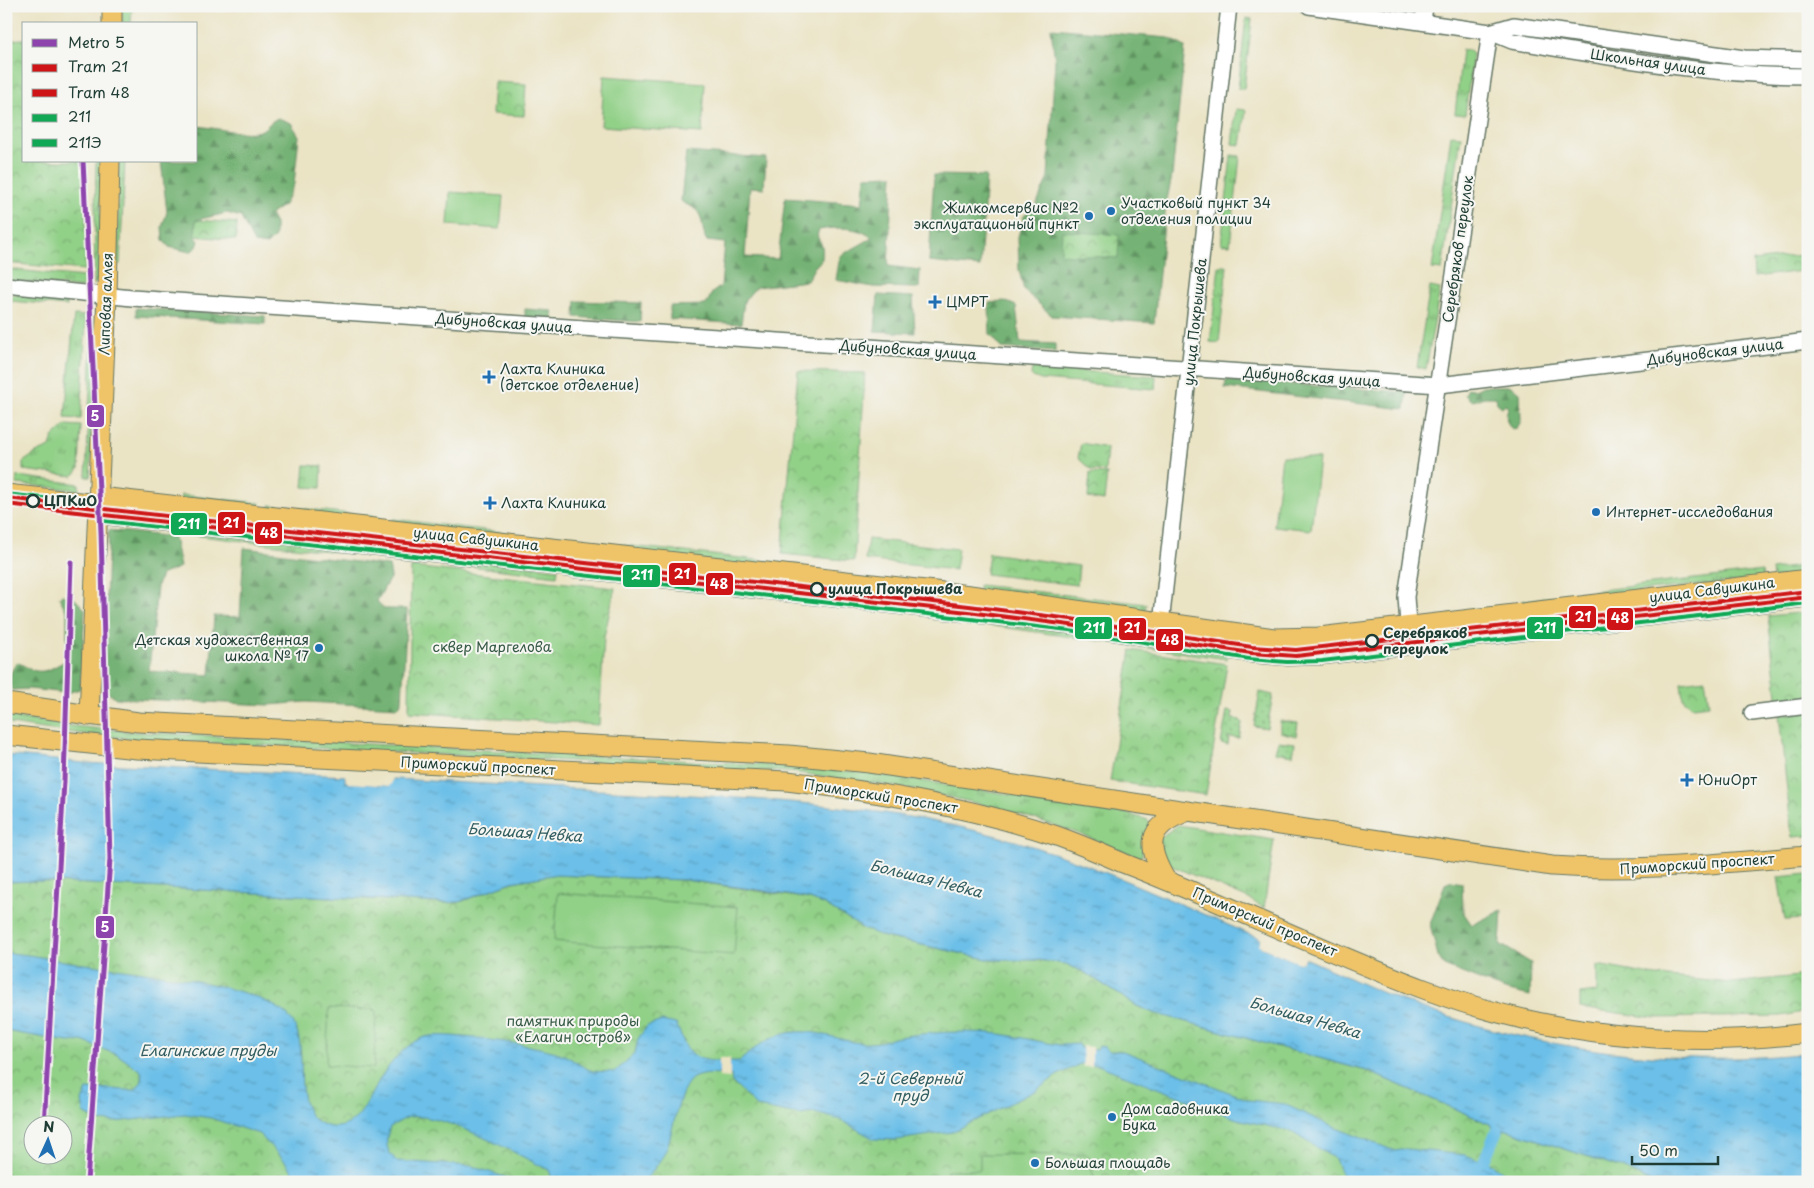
<svg xmlns="http://www.w3.org/2000/svg" width="1814" height="1188" viewBox="0 0 1814 1188" font-family="'Playpen Sans',sans-serif">
<style>
.grass{fill:url(#grass-tufts);stroke:#58865e}
.forest{fill:url(#forest-firs);stroke:#4a7854}
.park{fill:url(#park-crowns);stroke:#58865e;fill-rule:evenodd}
.garden{fill:url(#garden-dots);stroke:#58865e}
.pitch{fill:#91d087;stroke:#58865e}
.water{fill:url(#water-ripples);stroke:#467e8e}
.pier{fill:#eae3c4}
.lines{fill:none;stroke-linecap:round;stroke-linejoin:round}
.canal{stroke:#6cbfe8;stroke-width:12}
.minor-casing{stroke:#676;stroke-width:18}
.major-casing{stroke:#676;stroke-width:21}
.minor{stroke:#fff;stroke-width:15}
.major{stroke:#efc469;stroke-width:19}
.bus-1-casing{stroke:#f6f6f2;stroke-width:8}
.bus-2-casing{stroke:#f6f6f2;stroke-width:8}
.bus-1{stroke:#10a855;stroke-width:4}
.bus-2{stroke:#10a855;stroke-width:4}
.tram-1-casing{stroke:#f6f6f2;stroke-width:8}
.tram-2-casing{stroke:#f6f6f2;stroke-width:8}
.tram-1{stroke:#ce1417;stroke-width:4}
.tram-2{stroke:#ce1417;stroke-width:4}
.metro-1-casing{stroke:#f6f6f2;stroke-width:9}
.metro-1{stroke:#8e44ad;stroke-width:5}
.poi-dot{fill:#1f6fb2;stroke:#f6f6f2;stroke-width:2}
.stop-dot{fill:#f6f6f2;stroke:#1f3d34;stroke-width:2.5}
.labels{text-anchor:middle;stroke-width:4;stroke-linejoin:round;paint-order:stroke}
.street-label{font-size:14px;fill:#1f3d34;stroke:#f6f6f2}
.poi-label{font-size:14px;fill:#1f3d34;stroke:#f6f6f2;text-anchor:start}
.stop-label{font-size:14px;font-weight:bold;fill:#1f3d34;stroke:#f6f6f2;text-anchor:start}
.park-label{font-size:14px;fill:#365a45;stroke:#f6f6f2}
.water-label{font-size:15px;font-style:italic;fill:#325e61;stroke:#f6f6f2}
.line-badge{stroke:#f6f6f2;stroke-width:2}
.badge-label{font-size:14px;text-anchor:middle;font-weight:bold;fill:#fff}
</style>
<defs>
<pattern id="grass-tufts" width="24" height="20" patternUnits="userSpaceOnUse" patternTransform="scale(1.25)"><rect width="24" height="20" fill="#91d087"/><path d="M3 7l-1-3M5 7V3M7 7l1-3M15 17l-1-3M17 17v-4M19 17l1-3" fill="none" stroke="#76aa6f"/></pattern>
<pattern id="forest-firs" width="22" height="20" patternUnits="userSpaceOnUse" patternTransform="scale(1.25)"><rect width="22" height="20" fill="#74b274"/><path d="M5 1l3.5 6h-7zM16 11l3.5 6h-7z" fill="#5f9260"/></pattern>
<pattern id="park-crowns" width="20" height="18" patternUnits="userSpaceOnUse" patternTransform="scale(1.25)"><rect width="20" height="18" fill="#91d087"/><path d="M2 6a3 3 0 1 1 6 0M12 15a3 3 0 1 1 6 0" fill="none" stroke="#76aa6f"/></pattern>
<pattern id="garden-dots" width="8" height="8" patternUnits="userSpaceOnUse" patternTransform="scale(1.25)"><rect width="8" height="8" fill="#91d087"/><path d="M2 2h.1M6 6h.1" fill="none" stroke="#76aa6f" stroke-width="1.8" stroke-linecap="round"/></pattern>
<pattern id="water-ripples" width="26" height="14" patternUnits="userSpaceOnUse" patternTransform="scale(1.25)"><rect width="26" height="14" fill="#6cbfe8"/><path d="M2 4q2-2 4 0t4 0M15 11q2-2 4 0t4 0" fill="none" stroke="#589cbd"/></pattern>
</defs>
<rect width="100%" height="100%" fill="#f6f6f2"/>
<filter id="ink" filterUnits="userSpaceOnUse"><feTurbulence type="fractalNoise" baseFrequency=".02" numOctaves="2"/><feDisplacementMap in="SourceGraphic" scale="10" xChannelSelector="R" yChannelSelector="G"/><feConvolveMatrix kernelMatrix="1 2 1 2 8 2 1 2 1" color-interpolation-filters="sRGB"/></filter>
<filter id="wash" filterUnits="userSpaceOnUse"><feTurbulence type="fractalNoise" baseFrequency=".0096" numOctaves="4" result="noise"/><feDisplacementMap in="SourceGraphic" scale="20" xChannelSelector="R" yChannelSelector="G"/><feGaussianBlur stdDeviation="1.12" result="paint"/><feColorMatrix in="noise" values="0 0 0 0 0 0 0 0 0 0 0 0 0 0 0 0 0 1.4 0 .05"/><feComposite in="paint" operator="in"/></filter>
<g filter="url(#wash)">
<rect width="100%" height="100%" fill="#eae3c4"/>
<!-- grass -->
<g class="grass">
<path d="M122 6H132L131 24H122Z"/>
<path d="M1246 18 1252 19 1244 89H1238Z"/>
<path d="M1530 34 1699 59 1698 63 1530 38Z"/>
<path d="M1462 50 1470 51 1473 54 1465 115 1455 114Z"/>
<path d="M1709 60 1808 66V71L1708 64Z"/>
<path d="M1236 109 1246 110 1241 145 1232 144Z"/>
<path d="M1451 135 1461 136 1442 270 1432 269Z"/>
<path d="M1231 155 1240 156 1235 203 1226 202Z"/>
<path d="M96 161H101L99 278 94 285Z"/>
<path d="M119 161H125L120 264H117Z"/>
<path d="M1225 209 1234 210 1230 245 1221 244Z"/>
<path d="M1219 266H1227L1219 343 1210 342Z"/>
<path d="M6 269 84 277 83 288 6 280Z"/>
<path d="M1430 287 1440 289 1426 369 1417 367Z"/>
<path d="M12 294 67 301V306L11 301Z"/>
<path d="M74 315 86 316 81 419 65 418Z"/>
<path d="M93 321H98L90 477H86Z"/>
<path d="M1032 368 1156 376 1155 389 1041 380 1031 376Z"/>
<path d="M66 425 81 426 79 469 73 476 23 470V462L36 453 50 447 53 437Z"/>
<path d="M17 476 79 484V490L16 484Z"/>
<path d="M181 495 260 503 259 511 180 502Z"/>
<path d="M270 505 379 517 378 524 270 512Z"/>
<path d="M393 519 517 534 513 539 392 526Z"/>
<path d="M184 527 354 547 353 554 184 534Z"/>
<path d="M567 539 803 565 802 572 566 545Z"/>
<path d="M361 547 558 569 557 576 361 554Z"/>
<path d="M1808 565V574L1773 578 1772 570Z"/>
<path d="M1762 571 1763 579 1596 595 1593 591Z"/>
<path d="M979 585 1146 604 1145 611 979 592Z"/>
<path d="M1587 592 1585 596 1523 608 1522 601Z"/>
<path d="M973 616 1228 653 1227 659 973 623Z"/>
<path d="M6 716 71 726 137 732 788 766 868 773 1115 810 1148 820 1150 824 1143 840 1142 856 1139 857C1112 847 1085 835 1057 826 969 797 880 782 788 772L137 739C93 735 50 731 6 723Z"/>
<path d="M1178 825 1274 840 1264 908 1249 899 1165 863 1158 839Z"/>
</g>
<!-- forest -->
<g class="forest">
<path d="M1051 28 1169 38 1185 47 1172 176 1166 204 1154 323 1052 316 1024 290 1019 270 1018 237 1024 216 1035 208 1048 177 1055 61Z"/>
<path d="M278 118 291 123 299 136 294 184 284 205 270 215 275 224V237L267 245 254 243 241 217 227 213 196 220 195 236 199 241 197 247 190 252 169 247 163 240 162 227 167 212 161 161H196V126C213 127 246 136 260 131 266 129 269 122 278 118Z"/>
<path d="M686 152 766 158 764 188 750 187 745 257 778 259 785 198 862 204 865 176 893 175 888 266 920 270 919 288 873 287 836 280 840 256 872 238C859 226 835 227 819 230 815 238 820 239 822 246 823 250 822 255 822 259L814 268 807 281 756 287 744 301 741 324 670 319V306L706 305 712 293 721 286 725 243 707 241C701 232 705 217 695 209 691 205 685 205 681 201Z"/>
<path d="M934 175 986 176 980 267 929 262Z"/>
<path d="M878 295 913 297 915 333 875 331Z"/>
<path d="M576 301 641 303 640 322 575 317Z"/>
<path d="M1004 301 1016 306 1020 342 1055 344V352L1002 348 990 334 989 303Z"/>
<path d="M136 308 265 316V324L136 316Z"/>
<path d="M525 309 553 311V322L525 319Z"/>
<path d="M1226 380 1407 392 1405 409 1225 388Z"/>
<path d="M1483 386H1511L1520 392 1521 421 1517 428 1512 429C1506 422 1505 417 1508 408L1506 405 1502 407 1497 403 1496 397H1484L1472 401 1465 395 1468 388 1475 390Z"/>
<path d="M109 530 174 537 180 567 161 575 157 586 149 671 210 675 214 616 240 617 244 548 389 566 391 576 377 601 384 609H407L402 701 398 707 306 702 269 705 116 698 102 689Z"/>
<path d="M62 595 75 599 85 609 80 689 67 693 29 689 12 690C6 682 11 669 18 662 40 677 45 672 67 660V612L59 597Z"/>
<path d="M1452 881 1462 883 1463 912 1472 925 1502 910 1500 944 1531 963 1530 996 1505 990 1444 966 1438 956 1430 924 1445 884Z"/>
</g>
<!-- park -->
<g class="park">
<path d="M24 39V161H87L85 270 6 263V40Z"/>
<path d="M494 82 526 84 524 116 492 114Z"/>
<path d="M196 220 237 223 236 240 195 236Z"/>
<path d="M1062 231 1119 235 1118 258 1061 254Z"/>
<path d="M1801 255 1803 271 1754 277 1753 261Z"/>
<path d="M798 371 865 373 854 561 782 554Z"/>
<path d="M1081 443 1107 448 1105 471 1091 470 1078 458Z"/>
<path d="M305 465 322 466 321 488 303 487Z"/>
<path d="M1090 473 1107 474 1104 501 1088 498Z"/>
<path d="M868 539 958 549 955 570 865 560Z"/>
<path d="M989 553 1079 566 1077 585 986 574Z"/>
<path d="M411 567 615 588 604 637 599 725 409 712Z"/>
<path d="M1808 612V701L1778 705 1768 616Z"/>
<path d="M1131 650 1227 664 1206 795 1110 781Z"/>
<path d="M1705 679 1709 705 1693 707 1683 699 1681 682Z"/>
<path d="M1808 711V836L1792 837 1779 715Z"/>
<path d="M1808 874V919L1785 920 1778 877Z"/>
<path d="M552 875 685 880 810 899 825 905 864 929 885 937 992 960H1038L1066 964 1084 972 1137 1006 1154 1013 1367 1071 1490 1124 1493 1128 1501 1131 1504 1129 1623 1168 1651 1182H6V882L35 881 443 903 460 902 512 882ZM32 1126H62V1156H32Z"/>
<path d="M1597 965 1657 976 1732 983 1808 975V1011L1781 1016 1656 1018 1580 1008V994L1597 992Z"/>
</g>
<!-- garden -->
<g class="garden">
<path d="M1260 692 1273 695 1267 728 1254 726Z"/>
<path d="M1227 711 1233 712 1232 719 1240 720 1242 723 1239 738 1229 737 1228 745 1221 744Z"/>
<path d="M1280 721 1298 723 1296 736 1280 732Z"/>
<path d="M1278 741 1295 743 1293 755 1275 752Z"/>
</g>
<!-- pitch -->
<g class="pitch">
<path d="M604 76 705 83 702 133 601 126Z"/>
<path d="M450 192 503 196 500 229 448 225Z"/>
<path d="M1282 456 1319 459 1311 530 1274 526Z"/>
<path d="M558 893 738 907 734 955 554 941Z"/>
<path d="M329 1008 376 1010 374 1068 326 1065Z"/>
<path d="M980 1154 1088 1155 1095 1182H947V1170H980Z"/>
</g>
<!-- water -->
<g class="water">
<path d="M6 755 84 763 345 776V782L389 786 393 779C480 784 566 788 653 793 763 799 873 805 981 832 1078 855 1170 901 1261 939V947L1299 963 1303 962 1305 958C1333 970 1360 984 1388 995 1519 1048 1668 1069 1808 1053V1182H1651L1623 1168 1504 1129 1501 1131 1492 1128 1490 1124 1367 1071 1154 1013 1137 1006 1084 972 1066 964 1038 960H992L885 937 864 929 825 905 810 899 759 890 685 880 552 875 512 882 459 902 443 903 35 881 6 882Z"/>
<path d="M6 953C30 954 54 960 77 963 126 970 255 982 288 1016 316 1044 283 1114 327 1126 336 1129 348 1126 355 1119 365 1110 370 1095 377 1084 386 1068 406 1042 425 1037 443 1031 540 1046 559 1053 571 1057 582 1068 593 1071 600 1072 608 1071 615 1072L635 1053 638 1039 647 1026 662 1021 676 1024C680 1032 684 1046 690 1052 702 1064 725 1061 740 1061 767 1036 790 1025 829 1036 843 1039 855 1044 870 1043 880 1043 889 1039 899 1037 928 1032 961 1031 990 1033 1014 1035 1038 1042 1061 1045L1078 1044 1080 1048 1097 1050 1099 1046 1105 1047 1109 1051H1123L1249 1100 1284 1104 1331 1126 1395 1151 1407 1149 1465 1155 1489 1163 1506 1173 1509 1182H1345L1335 1159 1290 1131 1237 1119 1098 1065 1080 1064 1056 1076 1037 1090 952 1132 896 1140 874 1139 841 1120 815 1113 799 1115 757 1107 732 1082 731 1075C719 1075 704 1072 693 1078 679 1086 673 1133 666 1150 661 1161 651 1174 643 1182H553L549 1170C518 1155 443 1112 410 1117 404 1118 396 1124 390 1127 385 1142 385 1150 397 1161L472 1166 519 1182H300L285 1161 259 1134 211 1118 185 1114 114 1122 97 1121 84 1113 82 1101 87 1090C104 1086 118 1091 135 1090L142 1081 141 1071 118 1055 82 1041 69 1042 6 1031Z"/>
</g>
<!-- pier -->
<g class="pier">
<path d="M345 776 347 777 348 781 364 782 388 783 393 779 391 785 389 786 364 784 348 783Z"/>
<path d="M1261 939 1263 940 1262 945 1299 961 1303 957 1305 958 1303 962 1299 963 1261 947 1259 944Z"/>
<path d="M1082 1046 1092 1047V1066L1083 1067Z"/>
<path d="M719 1058H730V1078L719 1077Z"/>
</g>
<g class="lines">
<!-- canal -->
<path class="canal" d="M1484 1161 1497 1130"/>
</g>
</g>
<g filter="url(#ink)">
<g class="lines">
<!-- minor casing -->
<g class="minor-casing">
<g id="minor">
<path d="M1309 6 1490 32 1512 41C1610 57 1708 76 1808 76"/>
<path d="M1423 22 1425 6"/>
<path d="M1490 32 1514 25 1744 58 1808 60"/>
<path d="M6 285 132 298 1439 385 1808 341"/>
<path d="M1160 633 1229 6"/>
<path d="M1409 637 1406 597 1490 32"/>
<path d="M1752 713 1808 706"/>
</g>
</g>
<!-- major casing -->
<g class="major-casing">
<g id="major">
<path d="M112 24V6"/>
<path d="M6 494 98 504 108 498 970 595 1274 638 1319 637 1808 579"/>
<path d="M98 504 106 515 1070 624 1251 653 1288 656 1321 655 1808 597"/>
<path d="M6 703 138 722 789 755 869 763 1552 866C1638 872 1722 863 1808 856"/>
<path d="M89 716 107 296 110 161"/>
<path d="M6 735 137 749 787 781C878 792 967 806 1054 835 1077 843 1100 853 1123 863 1224 902 1322 951 1424 989 1545 1035 1680 1049 1808 1033"/>
<path d="M1166 880C1146 846 1146 827 1186 812"/>
</g>
</g>
<!-- minor -->
<use href="#minor" class="minor"/>
<!-- major -->
<use href="#major" class="major"/>
<!-- bus-1 casing -->
<g class="bus-1-casing">
<path id="bus-1" d="M6 494 98 504 106 515 1070 624 1251 653 1288 656 1321 655 1808 597"/>
</g>
<!-- bus-2 casing -->
<g class="bus-2-casing">
<path id="bus-2" d="M6 500 95 510 105 521 1069 630 1250 659 1287 662 1322 661 1808 603"/>
</g>
<!-- bus-1 -->
<use href="#bus-1" class="bus-1"/>
<!-- bus-2 -->
<use href="#bus-2" class="bus-2"/>
<!-- tram-1 casing -->
<g class="tram-1-casing">
<path id="tram-1" d="M6 498 969 606 1071 619 1252 647 1296 650 1808 591"/>
</g>
<!-- tram-2 casing -->
<g class="tram-2-casing">
<path id="tram-2" d="M6 504 968 612 1070 625 1251 653 1296 656 1808 597"/>
</g>
<!-- tram-1 -->
<use href="#tram-1" class="tram-1"/>
<!-- tram-2 -->
<use href="#tram-2" class="tram-2"/>
<!-- metro-1 casing -->
<g class="metro-1-casing">
<g id="metro-1">
<path d="M83 161 101 532 110 859 87 1182"/>
<path d="M44 1126 64 781 71 562"/>
</g>
</g>
<!-- metro-1 -->
<use href="#metro-1" class="metro-1"/>
</g>
</g>
<!-- markers -->
<g class="poi-dot">
<circle cx="1111" cy="211" r="5"/>
<circle cx="1089" cy="216" r="5"/>
<path d="M932.5 294.5h5v5h5v5h-5v5h-5v-5h-5v-5h5z"/>
<path d="M486.5 369.5h5v5h5v5h-5v5h-5v-5h-5v-5h5z"/>
<path d="M487.5 495.5h5v5h5v5h-5v5h-5v-5h-5v-5h5z"/>
<circle cx="1596" cy="512" r="5"/>
<circle cx="319" cy="648" r="5"/>
<path d="M1684.5 772.5h5v5h5v5h-5v5h-5v-5h-5v-5h5z"/>
<circle cx="1112" cy="1117" r="5"/>
<circle cx="1035" cy="1163" r="5"/>
</g>
<g class="stop-dot">
<circle cx="33" cy="501" r="6"/>
<circle cx="817" cy="589" r="6"/>
<circle cx="1372" cy="641" r="6"/>
</g>
<g class="labels">
<!-- street labels -->
<g class="street-label">
<text transform="translate(1648 62) rotate(8)" y="5">Школьная улица</text>
<text transform="translate(1458 249) rotate(-82)" y="5">Серебряков переулок</text>
<text transform="translate(106 304) rotate(-88)" y="5">Липовая аллея</text>
<text transform="translate(1195 322) rotate(-84)" y="5">улица Покрышева</text>
<text transform="translate(504 323) rotate(4)" y="5">Дибуновская улица</text>
<text transform="translate(908 350) rotate(4)" y="5">Дибуновская улица</text>
<text transform="translate(1715 352) rotate(-7)" y="5">Дибуновская улица</text>
<text transform="translate(1312 377) rotate(4)" y="5">Дибуновская улица</text>
<text transform="translate(476 539) rotate(6)" y="5">улица Савушкина</text>
<text transform="translate(1712 590) rotate(-7)" y="5">улица Савушкина</text>
<text transform="translate(478 766) rotate(3)" y="5">Приморский проспект</text>
<text transform="translate(881 796) rotate(9)" y="5">Приморский проспект</text>
<text transform="translate(1697 864) rotate(-4)" y="5">Приморский проспект</text>
<text transform="translate(1265 922) rotate(23)" y="5">Приморский проспект</text>
</g>
<!-- poi labels -->
<g class="poi-label">
<text x="1121" y="208">Участковый пункт 34<tspan x="1121" dy="16">отделения полиции</tspan></text>
<text x="1079" y="213" text-anchor="end">Жилкомсервис №2<tspan x="1079" dy="16">эксплуатационый пункт</tspan></text>
<text x="946" y="307">ЦМРТ</text>
<text x="500" y="374">Лахта Клиника<tspan x="500" dy="16">(детское отделение)</tspan></text>
<text x="501" y="508">Лахта Клиника</text>
<text x="1606" y="517">Интернет-исследования</text>
<text x="309" y="645" text-anchor="end">Детская художественная<tspan x="309" dy="16">школа № 17</tspan></text>
<text x="1698" y="785">ЮниОрт</text>
<text x="1122" y="1114">Дом садовника<tspan x="1122" dy="16">Бука</tspan></text>
<text x="1045" y="1168">Большая площадь</text>
</g>
<!-- stop labels -->
<g class="stop-label">
<text x="44" y="506">ЦПКиО</text>
<text x="828" y="594">улица Покрышева</text>
<text x="1383" y="638">Серебряков<tspan x="1383" dy="16">переулок</tspan></text>
</g>
<!-- park labels -->
<g class="park-label">
<text x="492" y="652">сквер Маргелова</text>
<text x="573" y="1026">памятник природы<tspan x="573" dy="16">«Елагин остров»</tspan></text>
</g>
<!-- water labels -->
<g class="water-label">
<text transform="translate(525 833) rotate(4)" y="5">Большая Невка</text>
<text transform="translate(926 879) rotate(14)" y="5">Большая Невка</text>
<text transform="translate(1305 1018) rotate(16)" y="5">Большая Невка</text>
<text x="208" y="1056">Елагинские пруды</text>
<text x="910" y="1084">2-й Северный<tspan x="910" dy="17">пруд</tspan></text>
</g>
</g>
<g class="line-badge">
<rect x="86" y="404" width="19" height="24" rx="5" fill="#8e44ad"/>
<rect x="217" y="511" width="29" height="24" rx="5" fill="#ce1417"/>
<rect x="170" y="512" width="38" height="24" rx="5" fill="#10a855"/>
<rect x="254" y="521" width="29" height="24" rx="5" fill="#ce1417"/>
<rect x="668" y="562" width="29" height="24" rx="5" fill="#ce1417"/>
<rect x="622" y="564" width="39" height="24" rx="5" fill="#10a855"/>
<rect x="705" y="572" width="29" height="24" rx="5" fill="#ce1417"/>
<rect x="1568" y="605" width="29" height="24" rx="5" fill="#ce1417"/>
<rect x="1606" y="607" width="28" height="24" rx="5" fill="#ce1417"/>
<rect x="1074" y="616" width="39" height="24" rx="5" fill="#10a855"/>
<rect x="1526" y="616" width="38" height="24" rx="5" fill="#10a855"/>
<rect x="1118" y="617" width="29" height="24" rx="5" fill="#ce1417"/>
<rect x="1155" y="628" width="29" height="24" rx="5" fill="#ce1417"/>
<rect x="95" y="915" width="20" height="24" rx="5" fill="#8e44ad"/>
</g>
<g class="badge-label">
<text x="95" y="421">5</text>
<text x="231" y="528">21</text>
<text x="189" y="529">211</text>
<text x="269" y="538">48</text>
<text x="682" y="579">21</text>
<text x="642" y="580">211</text>
<text x="719" y="589">48</text>
<text x="1583" y="622">21</text>
<text x="1620" y="623">48</text>
<text x="1094" y="633">211</text>
<text x="1545" y="633">211</text>
<text x="1132" y="633">21</text>
<text x="1170" y="645">48</text>
<text x="105" y="932">5</text>
</g>
<!-- margin -->
<rect width="1814" height="1188" fill="none" stroke="#f6f6f2" stroke-width="25"/>
<!-- legend -->
<rect x="22" y="22" width="175" height="140" fill="#f6f6f2" stroke="#a0aca6"/>
<rect x="32" y="39" width="25" height="8" fill="#8e44ad" stroke="#a0aca6"/>
<text x="68" y="48" font-size="15" fill="#1f3d34">Metro 5</text>
<rect x="32" y="64" width="25" height="8" fill="#ce1417" stroke="#a0aca6"/>
<text x="68" y="72" font-size="15" fill="#1f3d34">Tram 21</text>
<rect x="32" y="89" width="25" height="8" fill="#ce1417" stroke="#a0aca6"/>
<text x="68" y="98" font-size="15" fill="#1f3d34">Tram 48</text>
<rect x="32" y="114" width="25" height="8" fill="#10a855" stroke="#a0aca6"/>
<text x="68" y="122" font-size="15" fill="#1f3d34">211</text>
<rect x="32" y="139" width="25" height="8" fill="#10a855" stroke="#a0aca6"/>
<text x="68" y="148" font-size="15" fill="#1f3d34">211Э</text>
<!-- north arrow -->
<g transform="translate(48 1140) rotate(3)"><circle r="24" fill="#f6f6f2" stroke="#a0aca6"/>
<path d="M0-4L9 19L0 12L-9 19Z" fill="#1f6fb2"/>
<text y="-8" font-size="14" font-weight="bold" text-anchor="middle" fill="#1f3d34">N</text>
</g>
<!-- scale -->
<path d="M1632 1156v8h86v-8" fill="none" stroke="#1f3d34" stroke-width="2.5"/>
<text x="1639" y="1156" font-size="15" fill="#1f3d34" stroke="#f6f6f2" stroke-width="4" paint-order="stroke">50 m</text>
</svg>
